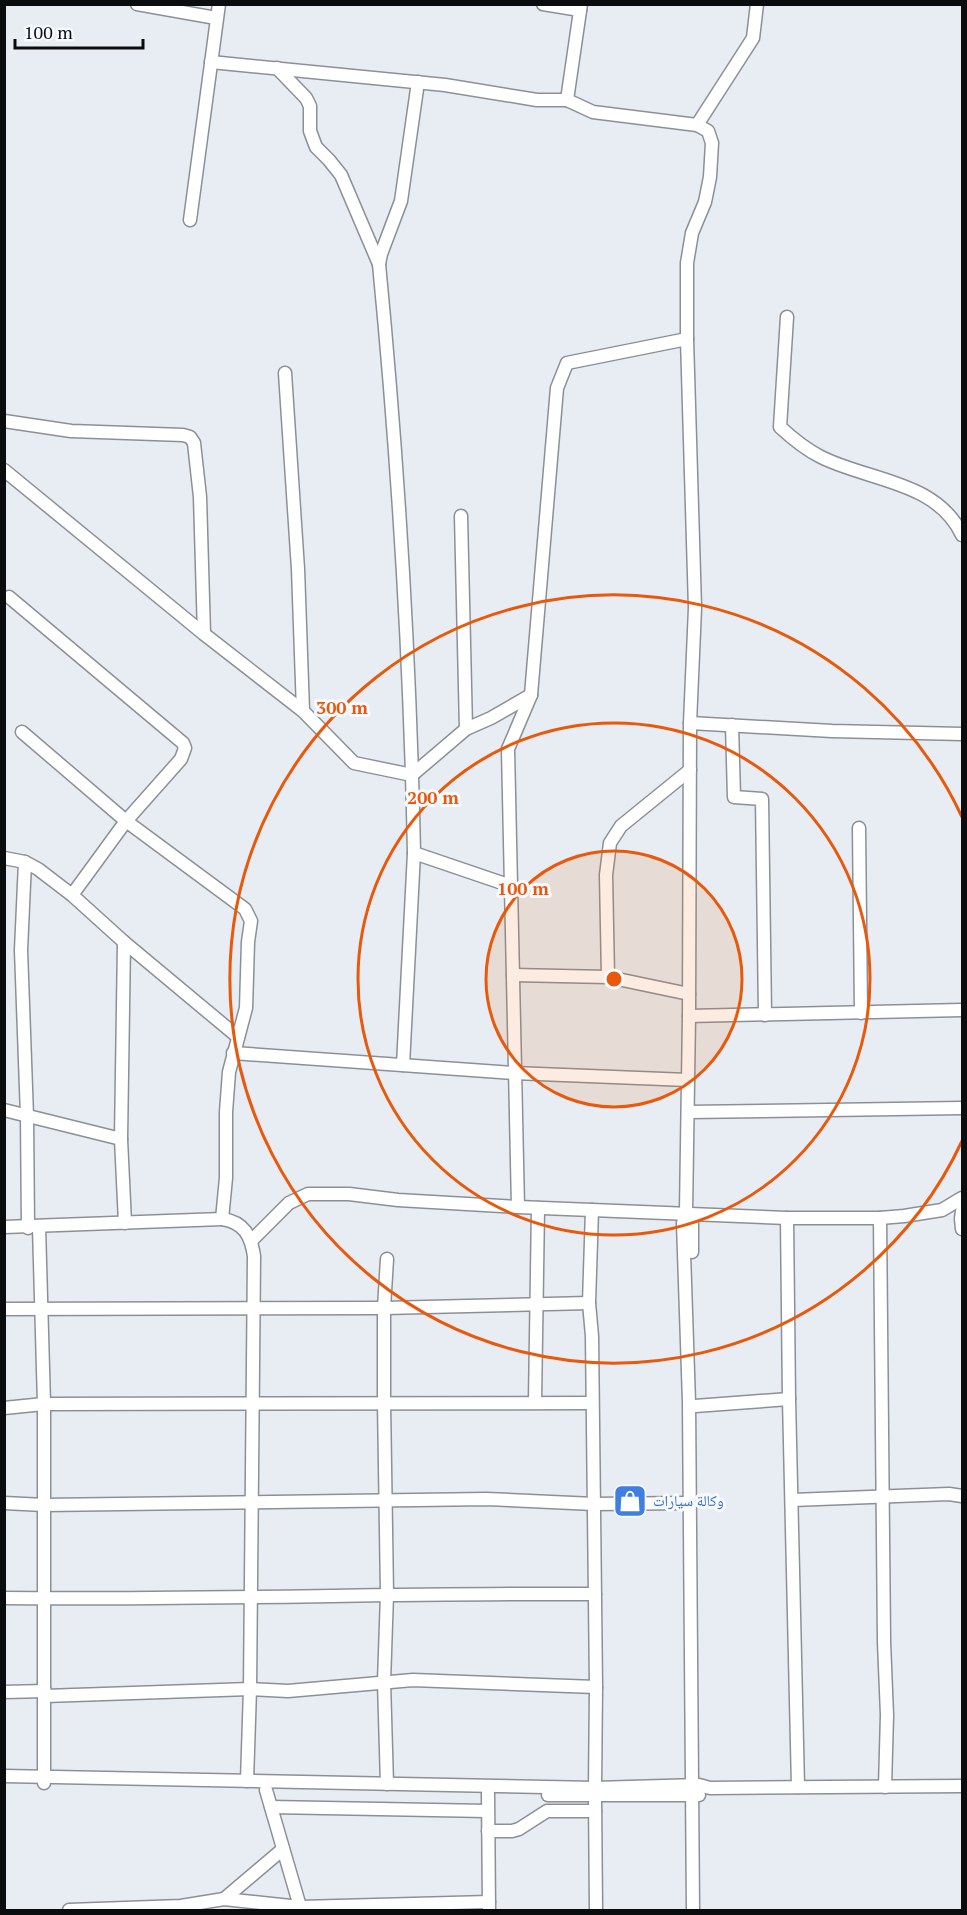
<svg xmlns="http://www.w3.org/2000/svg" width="967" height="1915" viewBox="0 0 967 1915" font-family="'PT Serif','Noto Naskh Arabic',serif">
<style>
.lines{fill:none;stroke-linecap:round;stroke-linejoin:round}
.minor-casing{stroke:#8c9096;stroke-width:15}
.minor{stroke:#fff;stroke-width:12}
.ring{fill:none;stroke:#e8590c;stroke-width:3}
.labels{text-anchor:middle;stroke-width:6;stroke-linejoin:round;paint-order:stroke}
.shop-label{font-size:15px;fill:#366cbe;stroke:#f6faff;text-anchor:start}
.centre{fill:#e8590c;stroke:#f6faff;stroke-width:3}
.ring-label{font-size:18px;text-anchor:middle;font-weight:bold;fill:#e8590c;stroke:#f6faff;stroke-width:6;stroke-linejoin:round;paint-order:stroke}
</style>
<rect width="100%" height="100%" fill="#e8edf3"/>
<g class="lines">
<!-- minor casing -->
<g class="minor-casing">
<g id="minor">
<path d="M137 4 216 18"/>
<path d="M543 4 580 10"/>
<path d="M211 62 445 85 537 100H567L593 112 697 125 708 131 712 143 710 177 705 202 692 233 687 263V339L695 608 690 723 689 1016 686 1212 683 1223 689 1402 693 1910"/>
<path d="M277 68 306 98 310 106V131L316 147 329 160 341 175 379 264"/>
<path d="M418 82 401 201 381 254 379 264C398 460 410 657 414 853L511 886"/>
<path d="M567 100 581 4"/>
<path d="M697 125 753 38 757 4"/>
<path d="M190 220 219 4"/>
<path d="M787 317 780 427C793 439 805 449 821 457 869 481 937 481 962 535"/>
<path d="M285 373 298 569 303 711"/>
<path d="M4 421 71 431 183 435 190 437 194 443 200 497 204 634"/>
<path d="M4 470 204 634 303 711 354 763 412 775 466 729 491 718 531 695"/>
<path d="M461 516 466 729"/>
<path d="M9 597 183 743 185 748 181 759 126 821 72 895"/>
<path d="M690 723 832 731 962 734"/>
<path d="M732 725 734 797 762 799 765 1015"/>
<path d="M859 828 861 1013"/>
<path d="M4 858 25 862 38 869 72 895 124 942 238 1037"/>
<path d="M25 862 21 950 27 1116 28 1228"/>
<path d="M124 942 121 1139 125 1223"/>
<path d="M513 975 608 977 689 994"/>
<path d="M608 977 606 875 610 843 621 826 690 770"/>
<path d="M689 1016 962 1010"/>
<path d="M233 1053 514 1073 688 1080"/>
<path d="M403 1065 414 853"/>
<path d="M4 1110 121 1139"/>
<path d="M688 1112 962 1108"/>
<path d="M518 1207 508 749 531 695 557 388 567 363 687 339"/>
<path d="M592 1210 589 1303 592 1336 596 1687 595 1788"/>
<path d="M962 1211 961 1219 962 1229"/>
<path d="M686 1212 692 1223V1252"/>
<path d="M787 1218 789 1399 798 1787"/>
<path d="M880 1218 884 1642 887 1715 885 1787"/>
<path d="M222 1219C244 1222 251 1236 254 1256L250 1689 247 1781"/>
<path d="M4 1227 222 1219 226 1178V1112L229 1072 246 1008 248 942 251 921 245 909 126 821 22 732"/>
<path d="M39 1227 44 1404V1783"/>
<path d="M252 1240 289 1203 308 1194H349L398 1200 518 1207 787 1218H880L904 1216 942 1210 962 1198"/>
<path d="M4 1309 384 1308 589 1303"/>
<path d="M535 1402 538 1208"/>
<path d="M695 1406 789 1399"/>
<path d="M4 1408 44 1404 592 1403"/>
<path d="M792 1500 949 1494 962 1496"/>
<path d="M4 1503 44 1505 487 1499 594 1504 689 1503"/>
<path d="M4 1598C202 1600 398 1593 595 1594"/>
<path d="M4 1692 45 1691"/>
<path d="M45 1696 250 1689 288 1691 413 1680 596 1687"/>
<path d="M4 1776 595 1788 699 1785 710 1788 962 1786"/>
<path d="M387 1784 384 1682 387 1594 384 1402V1308L387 1259"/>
<path d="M266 1790 301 1910"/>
<path d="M488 1793 489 1910"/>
<path d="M548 1795H699"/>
<path d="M595 1797 596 1910"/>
<path d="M271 1807 487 1811"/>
<path d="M488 1831H512L519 1829 547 1811H595"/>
<path d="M224 1899 283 1849"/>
<path d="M69 1910 181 1906 224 1899 300 1907 489 1902"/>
</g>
</g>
<!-- minor -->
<use href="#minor" class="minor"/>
</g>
<!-- distance rings -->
<circle cx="614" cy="979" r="128" fill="#e8590c" fill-opacity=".12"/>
<g class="ring">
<circle cx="614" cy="979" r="128"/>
<circle cx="614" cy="979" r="256"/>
<path d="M962 1141A384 384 0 1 1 962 817"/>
</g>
<!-- icons -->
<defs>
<g id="shop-square" transform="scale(1.725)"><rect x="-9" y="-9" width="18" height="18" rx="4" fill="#3f7fe0" stroke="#f6faff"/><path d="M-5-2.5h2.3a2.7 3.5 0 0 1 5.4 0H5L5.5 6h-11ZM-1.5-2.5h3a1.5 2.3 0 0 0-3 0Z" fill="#fff"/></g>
</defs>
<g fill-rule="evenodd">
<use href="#shop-square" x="630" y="1501"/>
</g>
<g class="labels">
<!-- shop labels -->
<g class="shop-label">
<text x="653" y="1506">وكالة سيارات</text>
</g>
</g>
<circle cx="614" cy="979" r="9" class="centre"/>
<g class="ring-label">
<text x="342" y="714">300 m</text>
<text x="433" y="804">200 m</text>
<text x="523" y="895">100 m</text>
</g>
<!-- border -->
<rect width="967" height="1915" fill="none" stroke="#0a0c0e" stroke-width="12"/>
<!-- scale -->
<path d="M15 39v9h128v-9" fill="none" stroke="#0a0c0e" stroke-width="3"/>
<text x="24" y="39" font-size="18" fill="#0a0c0e" stroke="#f6faff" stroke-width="4.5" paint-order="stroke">100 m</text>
</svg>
